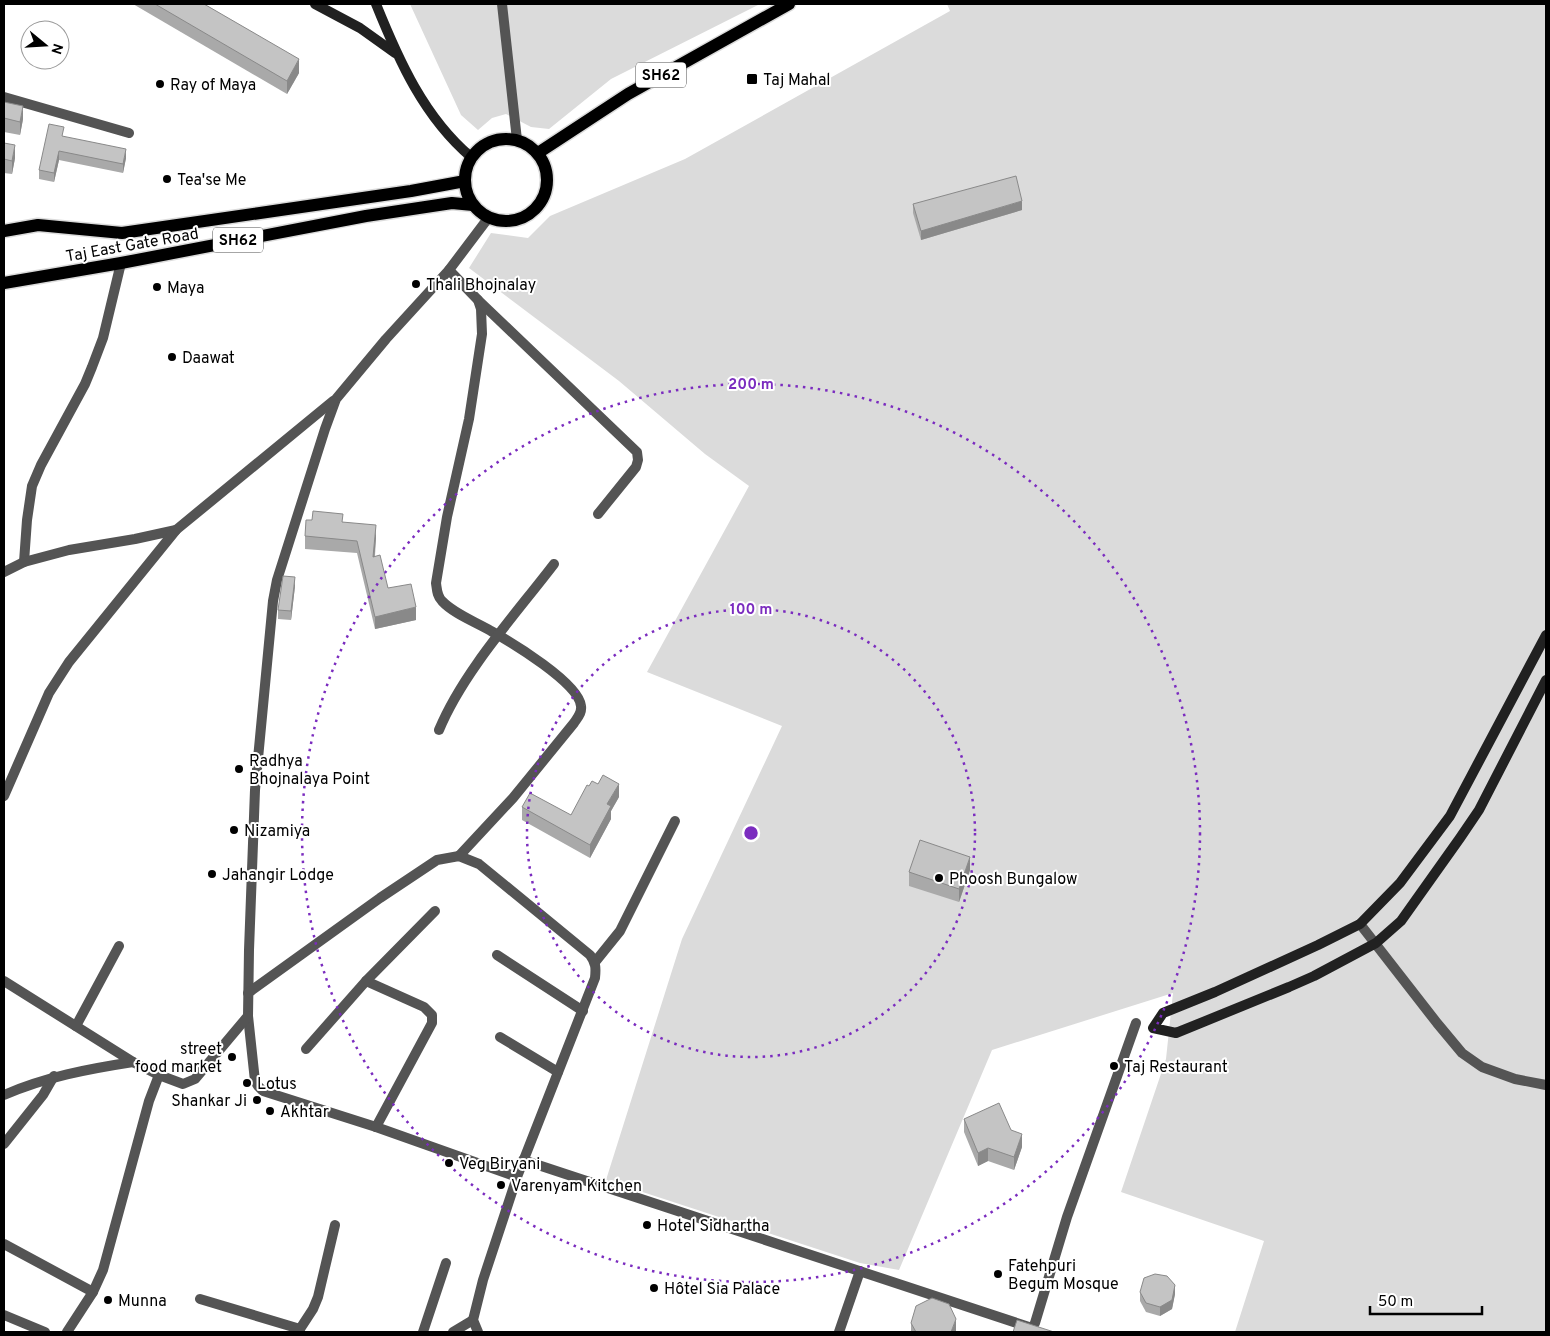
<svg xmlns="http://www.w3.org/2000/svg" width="1550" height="1336" viewBox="0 0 1550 1336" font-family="Overpass,sans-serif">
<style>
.green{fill:#dbdbdb}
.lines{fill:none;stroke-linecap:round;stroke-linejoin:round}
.primary-casing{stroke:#dbdbdb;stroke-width:15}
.street{stroke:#545454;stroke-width:10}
.secondary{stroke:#212121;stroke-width:10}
.primary{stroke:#000;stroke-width:12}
.wall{fill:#a9a9a9}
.shaded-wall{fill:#898989}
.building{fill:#c4c4c4;stroke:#898989}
.ring{fill:none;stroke:#7b2cbf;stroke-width:2.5;stroke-dasharray:2.5 5}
.poi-dot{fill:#000;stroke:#fff;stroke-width:2}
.labels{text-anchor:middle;stroke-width:4;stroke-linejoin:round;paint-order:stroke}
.shield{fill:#fff;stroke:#4c4c4c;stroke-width:1}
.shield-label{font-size:15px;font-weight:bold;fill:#000}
.poi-label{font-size:16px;fill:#000;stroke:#fff;text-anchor:start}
.street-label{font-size:16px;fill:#000;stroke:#fff}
.centre{fill:#7b2cbf;stroke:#fff;stroke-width:2.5}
.ring-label{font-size:15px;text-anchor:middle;font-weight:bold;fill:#7b2cbf;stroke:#fff;stroke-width:4;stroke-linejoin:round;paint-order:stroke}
</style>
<rect width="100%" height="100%" fill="#fff"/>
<!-- green -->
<g class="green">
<path d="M410 4H760L611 79 549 129 531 127 506 114 492 118 478 130 461 115Z"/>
<path d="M947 4H1546V1332H1235L1264 1241 1121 1192 1166 1059 1173 993 992 1050 899 1270 860 1263 606 1180 682 939 782 726 647 672 749 486 705 454 619 381 469 268 491 233 528 238 550 216 685 159 950 11Z"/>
</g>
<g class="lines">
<!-- primary casing -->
<g class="primary-casing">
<g id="primary">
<circle cx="506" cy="180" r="41"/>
<path d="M538 153 628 94 789 4"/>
<path d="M4 231 38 225 122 233 411 191 465 181"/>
<path d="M4 283 121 263 366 216 452 203 473 205"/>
</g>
</g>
<!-- street -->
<g class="street">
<path d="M502 4 517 140"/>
<path d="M4 97 129 133"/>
<path d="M489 217 449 270 386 339 336 399 325 429 277 580 273 601 255 790 249 950 248 1016 255 1081 258 1086 263 1091 376 1127 517 1177"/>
<path d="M449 270 478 300 481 309 482 334 469 419 447 517 436 583C437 590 437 596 442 601 454 614 476 622 491 631 511 642 579 683 581 706 582 713 578 717 574 723L513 798 459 856"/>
<path d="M478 300 637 452 638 460 636 467 598 514"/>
<path d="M24 562 27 520 32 486 41 465 85 384 92 367 103 338 121 263"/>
<path d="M4 572 24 562 69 550 135 539 176 530"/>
<path d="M439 730C463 672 515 615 554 564"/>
<path d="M4 796 49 693 69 662 176 530 333 401"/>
<path d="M1360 924 1437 1023 1462 1053 1482 1067 1515 1079 1546 1085"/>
<path d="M497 955 583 1011"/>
<path d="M595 962 620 931 675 821"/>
<path d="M4 981 133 1062 159 1075 183 1084 195 1079 248 1016"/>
<path d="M366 981 424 1007 432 1015V1023L376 1127"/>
<path d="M248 993 380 898 437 860 459 856 479 864 590 955C596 963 596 968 595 978L517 1177 483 1280 473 1320 478 1332"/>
<path d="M76 1026 119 946"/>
<path d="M500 1037 558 1072"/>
<path d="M306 1049 366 981 435 911"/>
<path d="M4 1095C45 1077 88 1069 133 1062"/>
<path d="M4 1144 43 1095 54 1076"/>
<path d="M523 1160 1032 1328 1035 1323 1067 1217 1136 1023"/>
<path d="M4 1244 93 1292"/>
<path d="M200 1299 300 1329"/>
<path d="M4 1315 45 1332"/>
<path d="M67 1332 93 1292 103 1270 149 1101 159 1075"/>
<path d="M298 1332 313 1309 318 1297 335 1225"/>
<path d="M423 1332 446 1263"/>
<path d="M453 1332 473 1320"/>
<path d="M839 1332 860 1271"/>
</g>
<!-- secondary -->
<g class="secondary">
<path d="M315 4 360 28 395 53"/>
<path d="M376 4C399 61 424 117 471 157"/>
<path d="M1546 635 1450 816 1400 883 1360 924 1318 945 1215 992 1163 1013 1153 1028 1176 1033 1289 987 1314 976 1376 943 1401 921 1460 838 1479 810 1546 680"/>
</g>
<!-- primary -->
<use href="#primary" class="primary"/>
</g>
<!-- wall -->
<g class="wall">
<path d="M133 4H204L299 73 287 94Z"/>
<path d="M4 102 23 119 20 135 4 132Z"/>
<path d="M64 137 126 158 123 173 59 160 54 182 39 179V170Z"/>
<path d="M4 143 15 158 12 174 4 173Z"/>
<path d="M913 204 1022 210 921 240 913 213Z"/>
<path d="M343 522 376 538 375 556 388 588 416 620 375 629 357 553 305 549V536Z"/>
<path d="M295 586 291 620 278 619V610Z"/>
<path d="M619 797 611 811V819L590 858 522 820V807L571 815Z"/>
<path d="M970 870 959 902 909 886V872Z"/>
<path d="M964 1119 1011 1130 1022 1147 1014 1170 988 1161 978 1166 964 1132Z"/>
<path d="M1140 1292 1175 1294 1172 1309 1160 1316 1146 1312 1140 1301Z"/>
<path d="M911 1323 956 1332H911Z"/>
</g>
<!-- shaded-wall -->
<g class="shaded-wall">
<path d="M299 59V73L287 94V81Z"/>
<path d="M23 106V119L20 135V122Z"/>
<path d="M15 145V158L12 174V161Z"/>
<path d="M126 149V158L123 173V164Z"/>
<path d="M59 151V160L54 182V173Z"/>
<path d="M1022 201V210L921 240V231Z"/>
<path d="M376 525V538L373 569V557Z"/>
<path d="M295 577V586L291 620V611Z"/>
<path d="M416 607V620L375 629V617Z"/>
<path d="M619 784V797L611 811V819L590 858V845L607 804Z"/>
<path d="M970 857V870L959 902V889Z"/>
<path d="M1022 1134V1147L1014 1170V1157Z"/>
<path d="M988 1148V1161L978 1166V1153Z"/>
<path d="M1175 1285V1294L1172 1309 1160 1316V1307Z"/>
<path d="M956 1319V1332H951Z"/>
</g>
<!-- building -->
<g class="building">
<path d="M155 4H204L299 59 287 81Z"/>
<path d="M4 102 23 106 20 122 4 118Z"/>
<path d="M49 124 64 127 62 136 126 149 123 164 59 151 54 173 39 170Z"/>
<path d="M4 143 15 145 12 161 4 159Z"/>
<path d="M1016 176 1022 201 921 231 913 204Z"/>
<path d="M313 511 343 514 342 522 376 525 373 557 380 555 388 588 411 584 416 607 375 617 357 541 305 536 306 520H312Z"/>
<path d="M283 576 295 577 291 611 278 610Z"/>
<path d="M603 775 619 784 607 804 611 806 590 845 522 807 530 793 571 815 587 785 589 786 592 781 598 784Z"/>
<path d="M920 840 970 857 959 889 909 872Z"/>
<path d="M999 1103 1011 1130 1022 1134 1014 1157 988 1148 978 1153 964 1119Z"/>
<path d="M1155 1274 1167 1276 1175 1285 1172 1300 1160 1307 1146 1303 1140 1292 1144 1278Z"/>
<path d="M932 1298 949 1304 956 1319 951 1332H916L911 1323 916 1306Z"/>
<path d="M1017 1320 1054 1332H1013Z"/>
</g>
<!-- distance rings -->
<g class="ring">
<circle cx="751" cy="833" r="224"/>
<circle cx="751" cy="833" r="449"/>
</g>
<!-- markers -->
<g class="poi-dot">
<rect x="746" y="73" width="12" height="12" rx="2.5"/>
<circle cx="160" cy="84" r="5"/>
<circle cx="167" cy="179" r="5"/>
<circle cx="416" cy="284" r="5"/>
<circle cx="157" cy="287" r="5"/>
<circle cx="172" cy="357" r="5"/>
<circle cx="239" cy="769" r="5"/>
<circle cx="234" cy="830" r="5"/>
<circle cx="212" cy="874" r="5"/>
<circle cx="939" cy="878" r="5"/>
<circle cx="232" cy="1057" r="5"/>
<circle cx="1114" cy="1066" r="5"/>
<circle cx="247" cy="1083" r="5"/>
<circle cx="257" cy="1100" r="5"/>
<circle cx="270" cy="1111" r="5"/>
<circle cx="449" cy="1163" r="5"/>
<circle cx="501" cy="1185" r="5"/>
<circle cx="647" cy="1225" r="5"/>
<circle cx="998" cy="1274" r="5"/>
<circle cx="654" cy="1288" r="5"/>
<circle cx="108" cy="1300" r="5"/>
</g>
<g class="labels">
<!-- shield labels -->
<g class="shield">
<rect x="636" y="62.5" width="50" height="25" rx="4"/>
<rect x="213" y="227.5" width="50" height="25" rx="4"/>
</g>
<g class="shield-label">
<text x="661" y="80">SH62</text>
<text x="238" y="245">SH62</text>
</g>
<!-- poi labels -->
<g class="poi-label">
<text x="763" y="85">Taj Mahal</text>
<text x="170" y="90">Ray of Maya</text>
<text x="177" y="185">Tea'se Me</text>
<text x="426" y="290">Thali Bhojnalay</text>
<text x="167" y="293">Maya</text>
<text x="182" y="363">Daawat</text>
<text x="249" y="766">Radhya<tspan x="249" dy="18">Bhojnalaya Point</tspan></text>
<text x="244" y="836">Nizamiya</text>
<text x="222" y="880">Jahangir Lodge</text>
<text x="949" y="884">Phoosh Bungalow</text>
<text x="222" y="1054" text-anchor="end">street<tspan x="222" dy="18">food market</tspan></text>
<text x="1124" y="1072">Taj Restaurant</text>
<text x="257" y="1089">Lotus</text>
<text x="247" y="1106" text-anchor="end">Shankar Ji</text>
<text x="280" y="1117">Akhtar</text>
<text x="459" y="1169">Veg Biryani</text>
<text x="511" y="1191">Varenyam Kitchen</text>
<text x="657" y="1231">Hotel Sidhartha</text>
<text x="1008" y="1271">Fatehpuri<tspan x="1008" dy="18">Begum Mosque</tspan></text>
<text x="664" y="1294">Hôtel Sia Palace</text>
<text x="118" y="1306">Munna</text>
</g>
<!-- street labels -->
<g class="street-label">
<text transform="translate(132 244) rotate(-10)" y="6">Taj East Gate Road</text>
</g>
</g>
<circle cx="751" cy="833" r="8" class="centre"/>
<g class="ring-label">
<text x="751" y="389">200 m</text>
<text x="751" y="614">100 m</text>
</g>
<!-- border -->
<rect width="1550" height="1336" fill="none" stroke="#000000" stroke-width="10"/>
<!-- north arrow -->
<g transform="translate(45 45) rotate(108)"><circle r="24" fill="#ffffff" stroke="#999999"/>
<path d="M0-4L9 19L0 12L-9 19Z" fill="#000000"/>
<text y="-8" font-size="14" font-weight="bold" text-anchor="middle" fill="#000000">N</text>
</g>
<!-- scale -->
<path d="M1370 1306v8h112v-8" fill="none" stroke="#000000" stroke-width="2.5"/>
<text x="1378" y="1306" font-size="15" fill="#000000" stroke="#ffffff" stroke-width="4" paint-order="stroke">50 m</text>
</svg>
